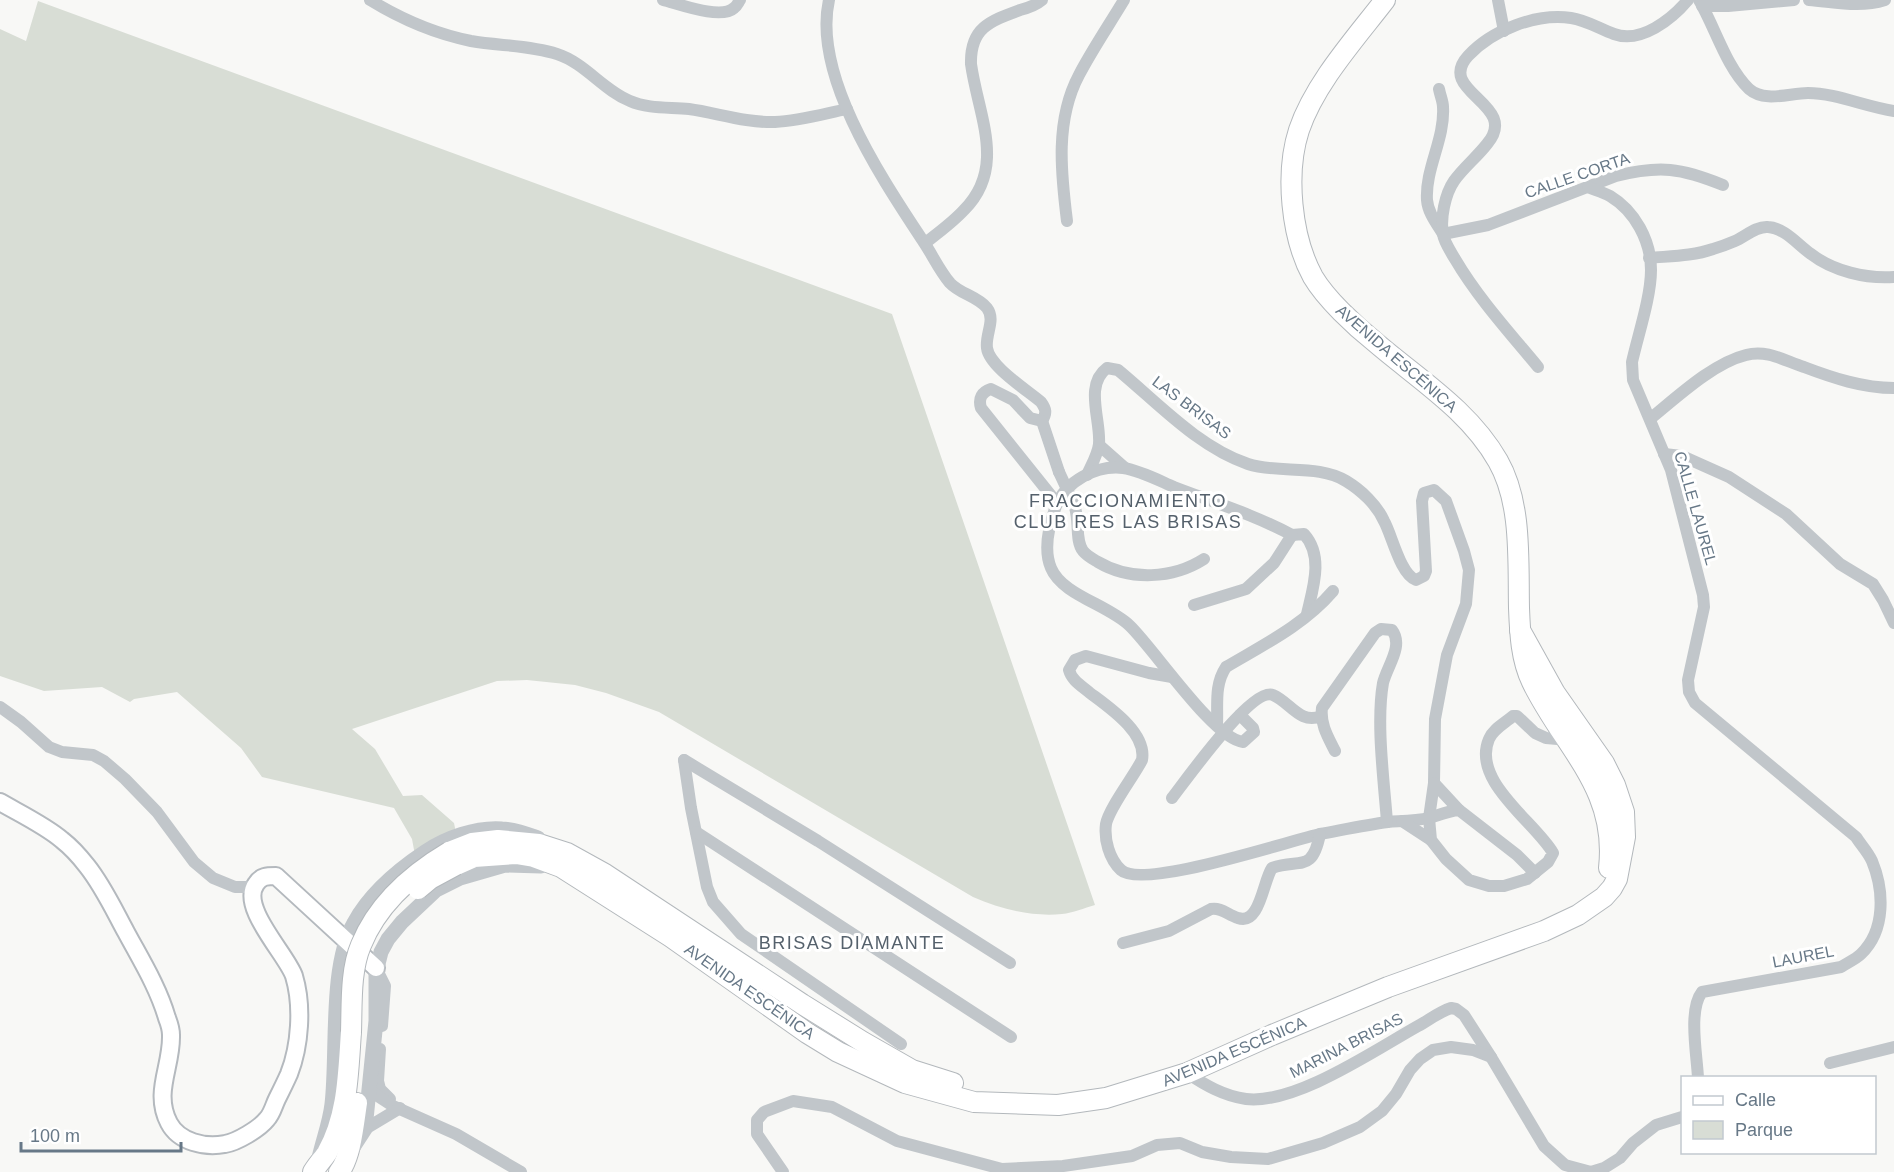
<svg xmlns="http://www.w3.org/2000/svg" width="1894" height="1172" viewBox="0 0 1894 1172" font-family="Helvetica,sans-serif">
<style>
.green{fill:#d8ddd5}
.lines{fill:none;stroke-linecap:round;stroke-linejoin:round}
.secondary-casing{stroke:#b4b9be;stroke-width:20}
.primary-casing{stroke:#b3b8bc;stroke-width:22}
.minor{stroke:#c1c6ca;stroke-width:12}
.tertiary{stroke:#c1c6ca;stroke-width:15}
.secondary{stroke:#fff;stroke-width:16}
.primary{stroke:#fff;stroke-width:20}
.primary-bridge-casing{stroke:#b3b8bc;stroke-width:22;stroke-linecap:butt}
.minor-bridge{stroke:#c1c6ca;stroke-width:12}
.primary-bridge{stroke:#fff;stroke-width:20}
.labels{text-anchor:middle;stroke-width:6;stroke-linejoin:round;paint-order:stroke}
.street-label{font-size:16px;fill:#677887;stroke:#fff}
.neighbourhood-label{font-size:18px;letter-spacing:1.5px;fill:#55616c;stroke:#fff}
</style>
<rect width="100%" height="100%" fill="#f8f8f6"/>
<!-- green -->
<path class="green" d="M38 1 892 314 1095 905C1084 908 1073 913 1062 914 1031 917 1001 909 973 897L659 712 606 693 575 685 527 680 497 681 352 729 375 749 403 796 422 795 454 823 458 843 417 866 412 839 394 808 262 777 241 748 177 692 134 699 130 702 102 687 44 691 0 676V29L26 41Z"/>
<g class="lines">
<!-- secondary casing -->
<g class="secondary-casing">
<path id="secondary" d="M0 802C19 813 46 826 62 840 71 847 80 857 87 866 103 886 114 910 126 932 141 960 158 987 167 1018 169 1023 171 1029 171 1035 172 1067 153 1092 169 1123 179 1142 205 1148 225 1144 237 1142 259 1129 267 1119 272 1114 274 1105 277 1099 281 1091 285 1083 289 1074 300 1046 303 1006 294 976 287 955 239 907 256 884 261 876 267 876 276 876L376 968"/>
</g>
<!-- primary casing -->
<g class="primary-casing">
<g id="primary">
<path d="M1385 0C1355 39 1315 83 1299 130 1285 173 1291 237 1313 277 1326 299 1355 326 1375 342 1418 379 1469 410 1498 461 1522 503 1518 560 1519 608 1520 634 1521 659 1532 682 1564 748 1618 788 1609 868"/>
<path d="M449 852 472 843 498 840 539 844 567 853 605 874 802 1004 863 1042 912 1070 953 1083"/>
<path d="M456 865 474 857 516 854 534 857 561 867 671 937 807 1033 838 1052 905 1083 974 1102 1058 1105 1106 1098 1187 1073 1272 1035 1388 987 1544 931 1578 915 1604 897 1612 888 1617 879 1625 837 1624 812 1615 785 1604 763 1555 693 1520 630"/>
<path d="M313 1172C317 1165 323 1159 327 1153 348 1116 348 1073 351 1032"/>
<path d="M339 1172C351 1158 354 1122 357 1103"/>
</g>
</g>
<!-- minor -->
<g class="minor">
<path d="M370 0C401 19 436 34 471 41 500 46 529 45 557 54 585 63 603 90 630 101 648 109 669 107 689 109 717 113 746 123 775 122 799 121 823 114 847 109"/>
<path d="M663 0C679 4 721 20 734 8 737 6 738 3 740 0"/>
<path d="M829 0C812 76 883 180 923 241 932 254 939 270 950 283 960 294 977 296 987 308 996 320 985 334 987 348 989 366 1027 390 1041 402 1046 409 1047 413 1042 421L1030 418 1013 400 991 389C982 392 978 398 981 408L1057 503"/>
<path d="M1498 0 1504 31"/>
<path d="M1699 0C1715 27 1726 67 1749 89 1765 103 1789 93 1808 93 1835 93 1866 107 1894 111"/>
<path d="M1809 0C1835 2 1860 8 1885 0"/>
<path d="M1702 6H1728L1794 0"/>
<path d="M1439 89C1440 95 1443 101 1443 107 1445 139 1425 169 1427 200 1428 213 1437 224 1443 234L1488 225 1616 176C1660 165 1681 168 1723 185"/>
<path d="M1588 187C1595 190 1603 192 1610 196 1635 211 1651 241 1651 270 1651 297 1638 335 1632 362L1633 380 1671 470 1703 595 1704 607 1688 680 1689 692 1695 703 1856 837C1861 845 1868 852 1872 861 1884 890 1886 930 1861 954 1856 959 1847 963 1841 967L1702 992C1688 1010 1697 1055 1698 1078"/>
<path d="M1067 221C1061 173 1055 120 1079 75 1092 50 1109 25 1124 0"/>
<path d="M925 243C938 233 952 223 964 210 1007 167 978 115 971 64 970 28 990 21 1020 10 1028 8 1035 6 1042 0"/>
<path d="M1649 258C1671 256 1693 256 1713 249 1720 247 1728 244 1735 241 1746 236 1756 226 1768 227 1785 228 1798 245 1811 254 1833 271 1866 279 1894 277"/>
<path d="M1538 367C1509 332 1478 298 1455 259 1451 252 1444 242 1443 234 1440 219 1445 194 1454 181 1463 168 1477 157 1487 144 1521 104 1435 92 1468 56 1492 30 1536 13 1571 18 1586 20 1600 29 1614 34 1641 44 1672 19 1688 0"/>
<path d="M1650 419C1676 398 1713 363 1746 355 1767 349 1785 361 1804 367 1833 378 1863 388 1894 388"/>
<path d="M1042 421 1059 472"/>
<path d="M1099 445 1125 468"/>
<path d="M1664 454 1682 456 1729 477 1786 514 1840 564 1873 584 1883 600 1894 623"/>
<path d="M1087 475C1091 466 1098 454 1099 444 1101 420 1084 385 1107 368L1118 370C1158 403 1198 447 1248 464 1279 474 1318 464 1346 481 1361 490 1377 505 1384 521 1392 535 1400 574 1416 580L1424 576 1426 571 1422 501 1424 493 1434 490 1446 501 1464 551 1469 570 1466 604 1447 655 1435 719 1434 783 1429 818 1431 840 1446 859 1469 880 1489 886H1504L1527 879 1548 862 1553 853C1535 822 1471 781 1489 739 1493 729 1505 723 1513 716H1517L1535 733 1546 738 1569 740"/>
<path d="M1073 502C1081 518 1074 539 1083 551 1087 556 1093 559 1098 562 1130 581 1173 579 1204 559"/>
<path d="M1292 535 1304 534C1324 556 1313 588 1307 614"/>
<path d="M1194 605 1246 589 1274 563 1292 535C1255 515 1213 502 1174 487 1158 480 1139 470 1123 468 1096 465 1066 481 1056 506 1049 525 1043 549 1051 568 1062 595 1109 605 1130 626 1154 649 1214 739 1243 742L1254 732 1253 728 1240 715"/>
<path d="M1172 677 1149 673 1086 656 1075 660 1069 670C1072 681 1082 686 1090 693 1110 708 1147 733 1142 760 1134 776 1109 808 1106 824 1104 839 1109 859 1121 870 1142 890 1288 841 1320 834 1342 830 1365 825 1388 822 1401 821 1415 821 1429 818 1439 815 1448 811 1459 810L1517 855 1535 873"/>
<path d="M0 707 21 722 49 747 62 752 93 755 104 761 125 779 157 812 194 862 213 878 235 887H254"/>
<path d="M1217 725C1218 705 1214 685 1226 667 1263 645 1304 625 1333 591"/>
<path d="M1335 751C1328 737 1320 724 1322 708L1375 633 1381 629 1392 630C1404 646 1387 666 1383 683 1376 723 1384 781 1387 822"/>
<path d="M684 760 818 841 1010 963"/>
<path d="M684 760 691 808 707 887 713 902 741 934 901 1044"/>
<path d="M1434 783 1459 810"/>
<path d="M1172 798C1186 780 1252 687 1273 695 1290 702 1300 725 1321 716"/>
<path d="M1402 821 1431 840"/>
<path d="M696 832 1011 1037"/>
<path d="M1123 943 1169 931 1211 909C1221 907 1228 915 1238 918 1260 926 1263 881 1272 868 1300 858 1312 874 1320 834"/>
<path d="M376 968 385 986 382 1026"/>
<path d="M380 1049 378 1081 380 1089 390 1099"/>
<path d="M1830 1063 1894 1047"/>
<path d="M1187 1073C1205 1085 1224 1096 1246 1099 1295 1105 1375 1050 1418 1026 1429 1020 1439 1012 1451 1008L1456 1009 1464 1015 1491 1057 1544 1146 1565 1165 1591 1172 1604 1168 1620 1158 1633 1143 1656 1125 1682 1117"/>
<path d="M370 1091 393 1106 456 1134 521 1172"/>
<path d="M365 1129 400 1108"/>
<path d="M783 1172 757 1134V1120L764 1112 793 1101 832 1107 897 1141 1002 1169 1063 1166 1132 1156 1157 1145 1180 1143 1202 1152 1231 1157 1268 1159 1323 1143 1360 1127 1382 1111 1396 1094 1410 1070 1420 1059 1433 1050 1451 1047 1473 1050 1491 1057"/>
</g>
<!-- tertiary -->
<g class="tertiary">
<path d="M352 1149 365 1129 376 1021V972L381 952 388 939 402 922 436 890 460 878 505 865 541 866"/>
<path d="M319 1158C323 1140 330 1122 332 1104 338 1053 329 966 354 923 369 895 398 870 425 852 446 838 476 827 502 829 514 829 527 834 538 838"/>
</g>
<!-- secondary -->
<use href="#secondary" class="secondary"/>
<!-- primary -->
<use href="#primary" class="primary"/>
<!-- primary-bridge casing -->
<g class="primary-bridge-casing">
<g id="primary-bridge">
<path d="M418 889 430 879 456 865"/>
<path d="M351 1032C352 1004 350 971 361 945 378 903 412 874 449 852"/>
</g>
</g>
<!-- minor-bridge -->
<path class="minor-bridge" d="M1059 472 1073 502"/>
<!-- primary-bridge -->
<use href="#primary-bridge" class="primary-bridge"/>
</g>
<g class="labels">
<!-- street labels -->
<g class="street-label">
<text transform="translate(1577 175) rotate(-19)" y="6">CALLE CORTA</text>
<text transform="translate(1397 358) rotate(41)" y="6">AVENIDA ESCÉNICA</text>
<text transform="translate(1192 407) rotate(37)" y="6">LAS BRISAS</text>
<text transform="translate(1696 508) rotate(74)" y="6">CALLE LAUREL</text>
<text transform="translate(1803 956) rotate(-11)" y="6">LAUREL</text>
<text transform="translate(750 991) rotate(35)" y="6">AVENIDA ESCÉNICA</text>
<text transform="translate(1346 1045) rotate(-27)" y="6">MARINA BRISAS</text>
<text transform="translate(1234 1051) rotate(-23)" y="6">AVENIDA ESCÉNICA</text>
</g>
<!-- neighbourhood labels -->
<g class="neighbourhood-label">
<text x="1128" y="507">FRACCIONAMIENTO<tspan x="1128" dy="21">CLUB RES LAS BRISAS</tspan></text>
<text x="852" y="949">BRISAS DIAMANTE</text>
</g>
</g>
<!-- legend -->
<rect x="1681" y="1076" width="195" height="78" fill="#ffffff" stroke="#c2c9cf" stroke-width="1.5"/>
<rect x="1693" y="1096" width="30" height="9" fill="#ffffff" stroke="#c2c9cf" stroke-width="1.5"/>
<text x="1735" y="1106" font-size="18" fill="#677887">Calle</text>
<rect x="1693" y="1121" width="30" height="18" fill="#d8ddd5" stroke="#c2c9cf" stroke-width="1.5"/>
<text x="1735" y="1136" font-size="18" fill="#677887">Parque</text>
<!-- scale -->
<path d="M21 1142v9h160v-9" fill="none" stroke="#677887" stroke-width="3"/>
<text x="30" y="1142" font-size="18" fill="#677887" stroke="#ffffff" stroke-width="4.5" paint-order="stroke">100 m</text>
</svg>
